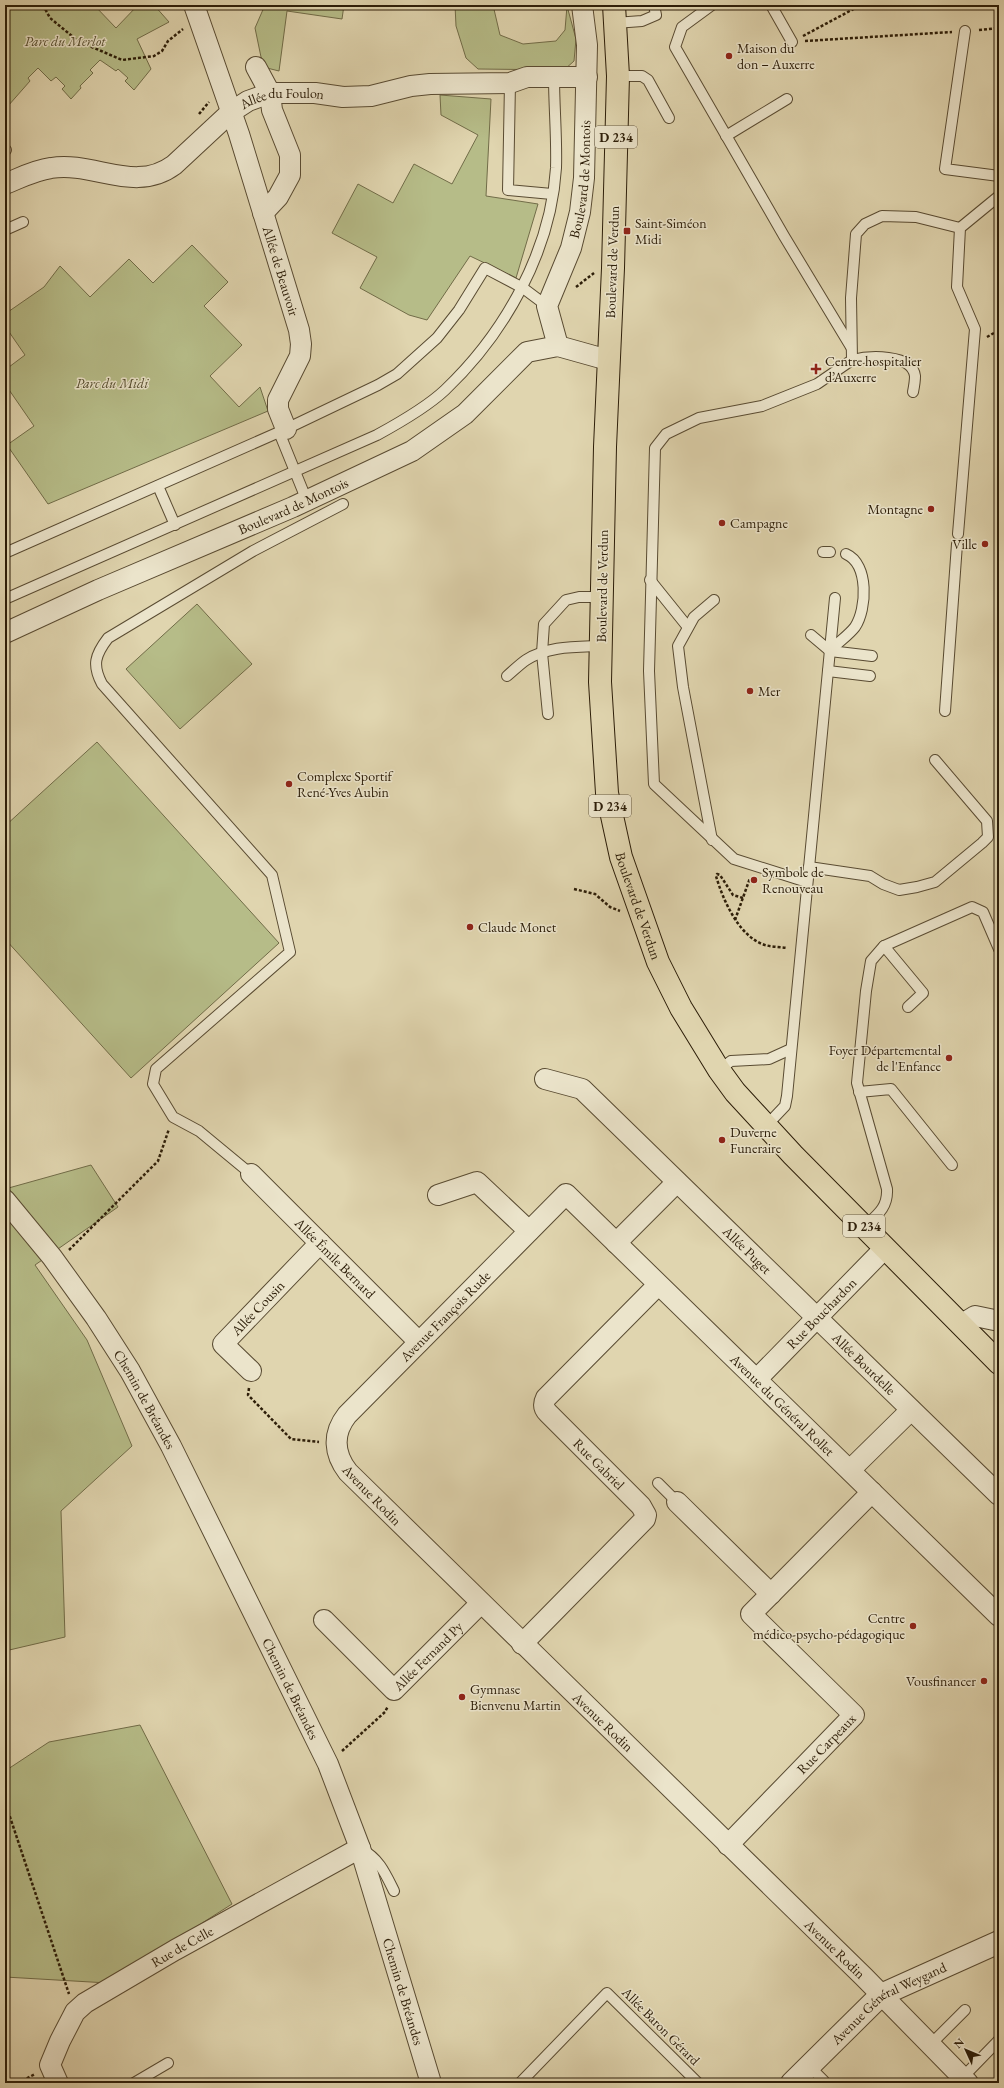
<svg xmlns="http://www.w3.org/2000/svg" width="1004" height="2088" viewBox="0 0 1004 2088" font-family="'EB Garamond',serif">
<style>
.green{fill:#b6bc88;stroke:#716c48}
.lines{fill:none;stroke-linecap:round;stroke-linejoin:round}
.service-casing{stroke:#594b32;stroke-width:12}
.minor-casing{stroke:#594b32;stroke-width:22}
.tertiary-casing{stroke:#594b32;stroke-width:24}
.primary-casing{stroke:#2c1d08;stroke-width:24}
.path{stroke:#2c1d08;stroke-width:2.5;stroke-dasharray:3 2;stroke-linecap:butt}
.service{stroke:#ebe4cb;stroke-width:10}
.minor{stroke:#ebe4cb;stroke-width:20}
.tertiary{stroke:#ebe4cb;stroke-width:22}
.primary{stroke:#e0d5af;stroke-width:22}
.poi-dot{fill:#8f2418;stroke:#ebe4cb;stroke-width:1.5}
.labels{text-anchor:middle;stroke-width:3;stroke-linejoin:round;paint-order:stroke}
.shield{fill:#ebe4cb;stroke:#655942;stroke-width:1}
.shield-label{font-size:13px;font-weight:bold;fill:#2c1d08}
.park-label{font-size:14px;font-style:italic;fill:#554d2e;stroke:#ebe4cb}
.poi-label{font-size:14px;fill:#2c1d08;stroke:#ebe4cb;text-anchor:start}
.street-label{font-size:14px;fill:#2c1d08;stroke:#ebe4cb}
</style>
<rect width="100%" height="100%" fill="#e0d5af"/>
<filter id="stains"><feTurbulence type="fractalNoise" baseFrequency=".005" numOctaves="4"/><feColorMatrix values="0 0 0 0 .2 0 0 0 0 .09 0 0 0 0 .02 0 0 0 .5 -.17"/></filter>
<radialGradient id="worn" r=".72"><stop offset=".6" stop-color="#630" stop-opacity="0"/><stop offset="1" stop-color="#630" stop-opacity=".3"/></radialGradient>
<!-- green -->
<g class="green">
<path d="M5 5H94L116 28 138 5H154L169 22 137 39 151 69 134 90 125 81 128 78 118 69 116 71 100 60 90 70 93 73 80 86 81 88 71 99 62 89 65 86 56 77 51 81 38 68 28 78 30 81 8 106 5 105Z"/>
<path d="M265 5H344L342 19 287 11 279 71 267 68 261 57 255 28Z"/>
<path d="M455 5H493L500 35 523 44 556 41 565 30 567 6 576 39 574 61 564 70 478 69 466 58 456 26Z"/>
<path d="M440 95 491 99 486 196 538 204 516 278 470 256 427 320 409 315 360 288 377 257 332 233 358 184 393 203 414 164 452 184 478 135 441 115Z"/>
<path d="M192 245 228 282 204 306 242 345 210 376 239 407 260 387 268 411 48 504 7 445 34 426 5 384V370L25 355 5 326V314L44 287 60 266 90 297 129 259 153 283Z"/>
<path d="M197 604 252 664 180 729 126 669Z"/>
<path d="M97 742 279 943 131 1078 5 939V826Z"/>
<path d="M91 1165 118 1207 35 1265 87 1340 132 1446 61 1511 65 1637 5 1651V1189Z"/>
<path d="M140 1725 232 1904 108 1983 5 1977V1771L49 1742Z"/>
</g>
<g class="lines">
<!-- service casing -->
<g class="service-casing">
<g id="service">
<path d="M712 5 682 27 675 47 784 236 851 347"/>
<path d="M771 5 792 42"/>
<path d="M615 23 642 21 656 15 654 5"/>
<path d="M965 31 945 169 999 176"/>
<path d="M618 76H642L648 80 669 118"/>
<path d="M510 83 508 190 552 194"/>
<path d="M726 136 787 99"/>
<path d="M5 150H6"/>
<path d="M5 230 23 222"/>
<path d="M852 360C868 356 912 353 915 376 915 381 914 387 913 392"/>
<path d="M279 432 307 501"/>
<path d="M158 486 175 525"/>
<path d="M958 534 975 329 957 287 960 228 999 196"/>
<path d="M823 552H830"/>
<path d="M5 553 286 429 378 385 397 374 437 338 459 310 485 268 523 288 547 306"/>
<path d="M650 580 687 626"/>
<path d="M5 599 377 435C399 423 427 407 445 390 505 333 551 251 556 168 557 138 554 107 554 77"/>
<path d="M811 635 830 651 872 656"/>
<path d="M830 651C837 643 848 636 855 627 867 609 869 564 846 554"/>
<path d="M828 671 870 676"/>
<path d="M507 676C513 671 520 664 526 660 548 646 575 647 600 646"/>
<path d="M945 711 957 544"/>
<path d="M548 714 542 653 544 624 566 600 579 597H601"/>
<path d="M712 840 683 687 678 646 694 617 714 600"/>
<path d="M809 867 870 876 883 884 899 890 917 887 935 882 982 843 988 837 987 821 935 760"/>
<path d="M807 882 734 859 654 784 649 671 655 448 666 434 699 418 762 406 817 384 852 360 851 298 856 234 865 224 882 216 916 217 960 228"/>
<path d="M884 946 923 993 908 1007"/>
<path d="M719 1070 731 1061 769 1059 791 1049"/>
<path d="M859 1092 891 1089 952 1165"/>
<path d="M766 1126 785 1106 787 1096 835 598"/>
<path d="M251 1174 199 1131 173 1117 153 1084 156 1069 290 952 272 875 102 684C92 665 95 655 108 638L253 551 343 504"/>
<path d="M864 1227C877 1215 888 1208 887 1189L857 1083 866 991 871 961 884 946 972 907 983 912 999 949"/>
<path d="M658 1483 677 1502"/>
<path d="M362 1850C379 1858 386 1875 394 1891"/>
<path d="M930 2045 965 2010"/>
<path d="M809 2066 824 2081 822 2083"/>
<path d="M963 2077 999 2040"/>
<path d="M134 2083 168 2063"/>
<path d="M520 2083 607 1993 698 2083"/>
</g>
</g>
<!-- minor casing -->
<g class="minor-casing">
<g id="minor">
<path id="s1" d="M194 5 239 134 299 330 301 344 300 356 278 400V409L286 429"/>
<path d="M256 67 270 93 272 110 290 155V175L278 197 263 213"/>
<path id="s2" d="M5 184C20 178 35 170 51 168 94 161 135 194 174 165L231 112 248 101 270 93H315L343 97 371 96 411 86 430 84 510 83 527 77H587"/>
<path id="s3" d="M558 346 547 306 571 248 580 212 584 178 587 45 582 5"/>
<path id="s4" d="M5 633 98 590 293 507 412 451 465 414 527 352 558 346 608 360"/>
<path id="s5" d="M545 1079 582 1089 999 1495"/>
<path id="s6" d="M251 1174 419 1342"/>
<path d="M438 1195 477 1182 529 1231"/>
<path id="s7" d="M5 1200 52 1257 96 1318 130 1371 171 1446 328 1764 360 1848 431 2083"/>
<path d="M616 1243 677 1182"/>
<path d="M962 1324 975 1316 999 1321"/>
<path id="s8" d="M251 1371 223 1344 320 1243"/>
<path id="s9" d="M757 1379 885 1248"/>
<path d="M850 1470 911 1410"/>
<path d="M677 1502 771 1594"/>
<path id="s10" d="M324 1620 394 1690 481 1603"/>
<path d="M522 1644 645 1519 646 1515 641 1506 548 1413C543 1408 543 1404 546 1398L658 1285"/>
<path id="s11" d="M728 1845 854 1715 751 1614 872 1492"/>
<path id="s12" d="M58 2083 50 2065 60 2041 75 2012 85 2003 175 1950 360 1848"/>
<path id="s13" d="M968 2083 864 1977 348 1472C334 1454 332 1434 347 1415L566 1194 999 1616"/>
</g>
</g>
<!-- tertiary casing -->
<g class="tertiary-casing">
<g id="tertiary">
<path id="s14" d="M792 2083 881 1995 999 1942"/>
</g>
</g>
<!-- primary casing -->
<g class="primary-casing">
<g id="primary">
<path id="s15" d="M614 5 618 76 613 268 605 447 600 682 607 793 621 857 658 962 681 1008 719 1070 735 1092 793 1155 999 1363"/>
</g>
</g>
<!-- path -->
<g class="path">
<path d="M43 5 50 18 78 41 122 60 154 56 162 51 168 41 183 29"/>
<path d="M979 30 999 28"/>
<path d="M803 36 861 5"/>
<path d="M805 41 952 32"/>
<path d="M199 114 209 102"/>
<path d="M576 287 594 273"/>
<path d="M987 337 999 330"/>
<path d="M574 889 595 894 610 907 620 911"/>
<path d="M743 898 733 895 720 875 717 874 716 876C723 900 739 937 765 945 772 947 780 947 787 948"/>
<path d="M735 920 750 878"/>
<path d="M69 1250 158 1161 169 1129"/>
<path d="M249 1388 248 1395 291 1439 319 1442"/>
<path d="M342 1751 385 1712 388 1706"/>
<path d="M5 1802 69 1994"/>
<path d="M18 2083 35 2074"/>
</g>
<!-- service -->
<use href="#service" class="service"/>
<!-- minor -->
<use href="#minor" class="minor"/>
<!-- tertiary -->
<use href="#tertiary" class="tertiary"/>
<!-- primary -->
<use href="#primary" class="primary"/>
</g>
<!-- markers -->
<g class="poi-dot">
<circle cx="729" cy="56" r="4"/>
<rect x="623" y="227" width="8" height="8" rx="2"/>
<path d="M814 363h4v4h4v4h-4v4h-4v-4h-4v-4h4z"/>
<circle cx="931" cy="509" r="4"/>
<circle cx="722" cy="523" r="4"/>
<circle cx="985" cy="544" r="4"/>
<circle cx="750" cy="691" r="4"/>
<circle cx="289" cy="784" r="4"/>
<circle cx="754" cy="880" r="4"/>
<circle cx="470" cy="927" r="4"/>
<circle cx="949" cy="1058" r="4"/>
<circle cx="722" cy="1140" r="4"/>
<circle cx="913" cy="1626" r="4"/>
<circle cx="984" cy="1681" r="4"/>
<circle cx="462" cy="1697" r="4"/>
</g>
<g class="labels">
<!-- shield labels -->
<g class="shield">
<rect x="595" y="126" width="42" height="22" rx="3"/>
<rect x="589" y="795" width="42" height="22" rx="3"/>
<rect x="843" y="1215" width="42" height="22" rx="3"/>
</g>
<g class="shield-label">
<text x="616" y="142">D 234</text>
<text x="610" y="811">D 234</text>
<text x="864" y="1231">D 234</text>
</g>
<!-- park labels -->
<g class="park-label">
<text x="65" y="46">Parc du Merlot</text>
<text x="112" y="388">Parc du Midi</text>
</g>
<!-- poi labels -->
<g class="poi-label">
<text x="737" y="53">Maison du<tspan x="737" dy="16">don – Auxerre</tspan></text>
<text x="635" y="228">Saint-Siméon<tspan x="635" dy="16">Midi</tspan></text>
<text x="825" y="366">Centre hospitalier<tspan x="825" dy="16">d’Auxerre</tspan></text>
<text x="923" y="514" text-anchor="end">Montagne</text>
<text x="730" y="528">Campagne</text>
<text x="977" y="549" text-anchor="end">Ville</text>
<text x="758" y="696">Mer</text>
<text x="297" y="781">Complexe Sportif<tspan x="297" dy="16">René-Yves Aubin</tspan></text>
<text x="762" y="877">Symbole de<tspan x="762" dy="16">Renouveau</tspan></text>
<text x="478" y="932">Claude Monet</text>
<text x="941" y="1055" text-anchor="end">Foyer Départemental<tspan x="941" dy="16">de l'Enfance</tspan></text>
<text x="730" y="1137">Duverne<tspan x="730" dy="16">Funeraire</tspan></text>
<text x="905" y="1623" text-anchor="end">Centre<tspan x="905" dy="16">médico-psycho-pédagogique</tspan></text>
<text x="976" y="1686" text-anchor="end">Vousfinancer</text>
<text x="470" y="1694">Gymnase<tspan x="470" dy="16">Bienvenu Martin</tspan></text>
</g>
<!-- street labels -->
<g class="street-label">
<text dy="5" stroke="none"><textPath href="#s2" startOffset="308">Allée du Foulon</textPath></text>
<text dy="5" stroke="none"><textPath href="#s3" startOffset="174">Boulevard de Montois</textPath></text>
<text transform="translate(612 262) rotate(-88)" y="5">Boulevard de Verdun</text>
<text dy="5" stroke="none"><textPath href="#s1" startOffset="280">Allée de Beauvoir</textPath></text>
<text dy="5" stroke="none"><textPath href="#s4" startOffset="315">Boulevard de Montois</textPath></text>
<text transform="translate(602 586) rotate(-89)" y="5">Boulevard de Verdun</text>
<text dy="5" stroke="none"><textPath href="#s15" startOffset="906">Boulevard de Verdun</textPath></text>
<text dy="5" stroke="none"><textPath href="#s5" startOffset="269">Allée Puget</textPath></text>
<text dy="5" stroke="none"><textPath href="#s6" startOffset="119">Allée Émile Bernard</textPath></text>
<text dy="5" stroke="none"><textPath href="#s8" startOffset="89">Allée Cousin</textPath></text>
<text dy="5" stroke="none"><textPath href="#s9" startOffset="92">Rue Bouchardon</textPath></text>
<text dy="5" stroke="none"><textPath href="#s13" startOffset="1072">Avenue François Rude</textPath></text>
<text dy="5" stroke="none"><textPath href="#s5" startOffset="432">Allée Bourdelle</textPath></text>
<text dy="5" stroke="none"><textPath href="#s7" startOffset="244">Chemin de Bréandes</textPath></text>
<text dy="5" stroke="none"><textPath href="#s13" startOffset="1546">Avenue du Général Rollet</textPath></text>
<text transform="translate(599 1464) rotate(45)" y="5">Rue Gabriel</text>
<text transform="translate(372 1495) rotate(46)" y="5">Avenue Rodin</text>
<text dy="5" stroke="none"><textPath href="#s10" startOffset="147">Allée Fernand Py</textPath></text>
<text dy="5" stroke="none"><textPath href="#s7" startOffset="568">Chemin de Bréandes</textPath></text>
<text transform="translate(603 1722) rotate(44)" y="5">Avenue Rodin</text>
<text dy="5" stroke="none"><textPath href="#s11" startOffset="141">Rue Carpeaux</textPath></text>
<text dy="5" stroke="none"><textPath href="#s12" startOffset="204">Rue de Celle</textPath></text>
<text transform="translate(835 1949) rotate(44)" y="5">Avenue Rodin</text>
<text dy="5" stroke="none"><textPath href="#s7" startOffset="892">Chemin de Bréandes</textPath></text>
<text dy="5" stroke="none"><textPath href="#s14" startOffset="127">Avenue Général Weygand</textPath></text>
<text transform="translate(661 2026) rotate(45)" y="5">Allée Baron Gérard</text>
</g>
</g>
<!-- margin -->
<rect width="1004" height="2088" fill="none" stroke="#e0d5af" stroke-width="20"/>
<rect x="6" y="6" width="992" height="2076" fill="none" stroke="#2c1d08" stroke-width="2"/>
<rect x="10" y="10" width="984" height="2068" fill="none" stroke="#2c1d08"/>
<!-- north arrow -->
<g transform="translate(966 2050) rotate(314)" stroke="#ebe4cb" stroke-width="3" paint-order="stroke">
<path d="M0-3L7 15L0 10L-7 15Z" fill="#2c1d08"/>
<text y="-6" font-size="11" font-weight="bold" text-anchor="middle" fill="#2c1d08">N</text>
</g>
<rect width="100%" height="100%" filter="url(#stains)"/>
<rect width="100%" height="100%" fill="url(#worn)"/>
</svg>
